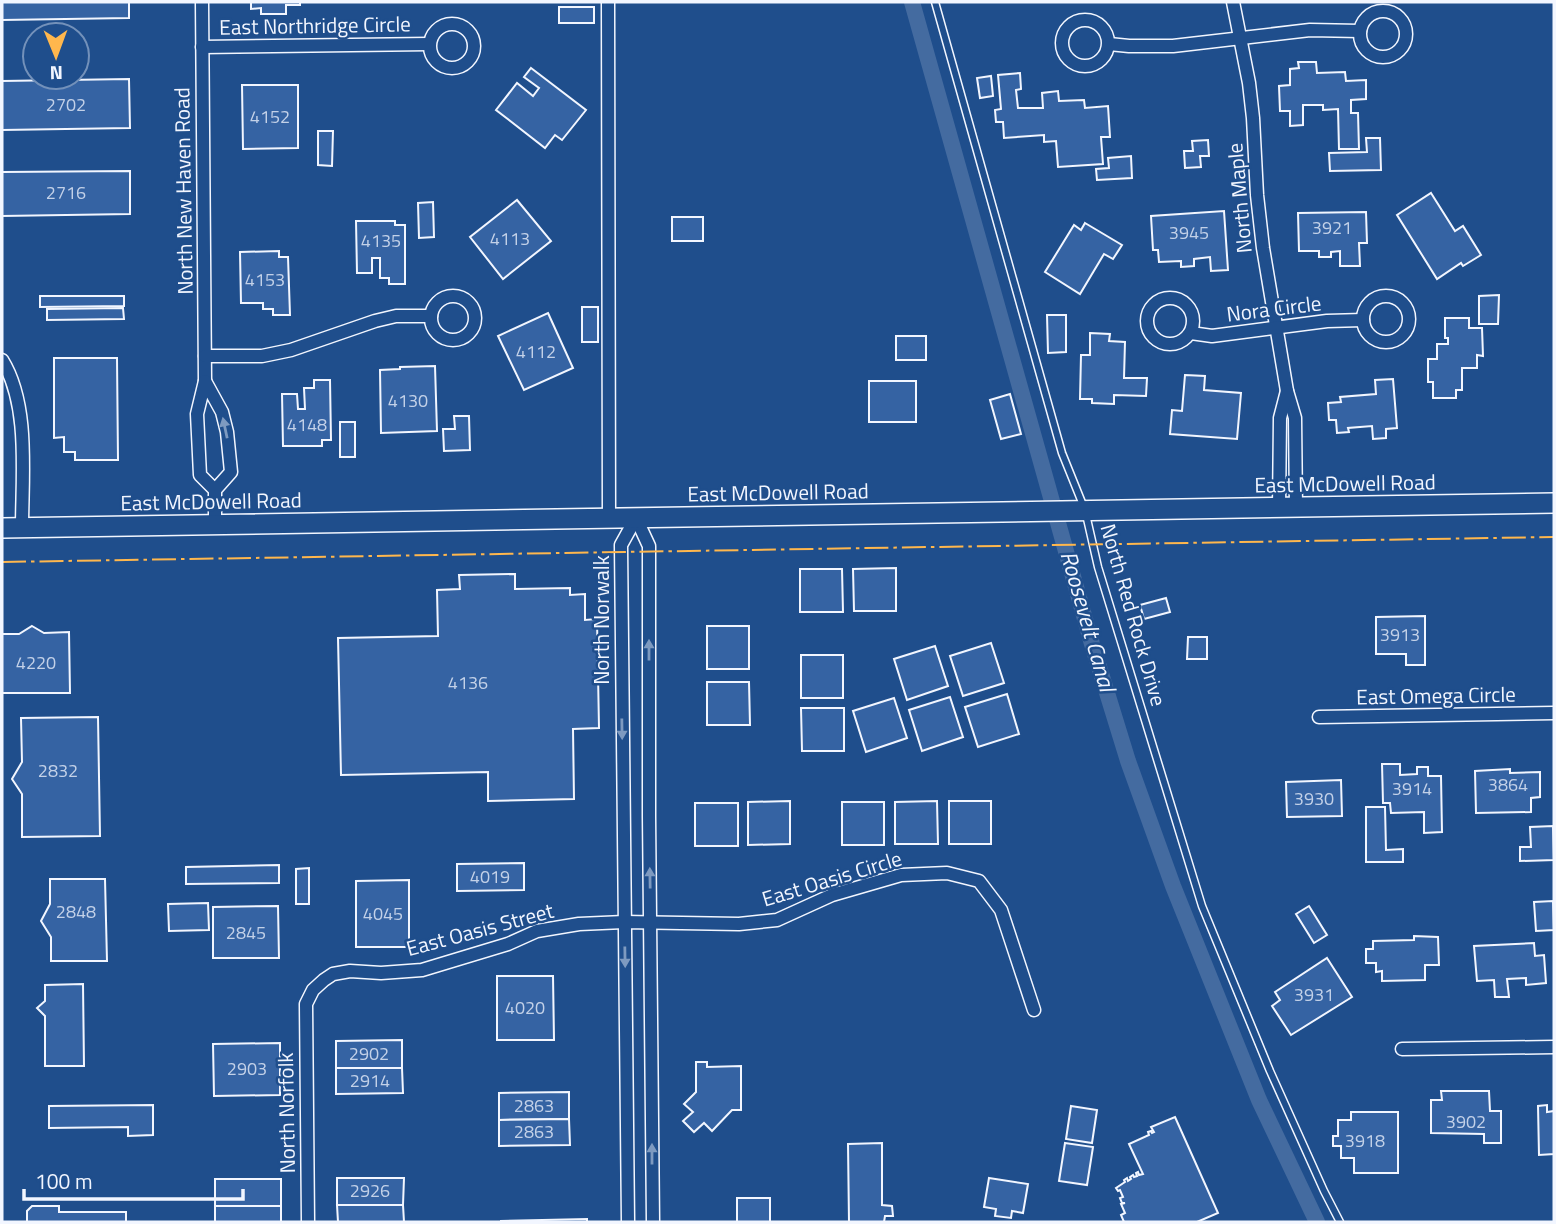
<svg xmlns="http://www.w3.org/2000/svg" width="1556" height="1224" viewBox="0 0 1556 1224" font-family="'Titillium Web',sans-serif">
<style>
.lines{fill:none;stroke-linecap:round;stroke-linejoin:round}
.canal{stroke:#446ba0;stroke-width:16}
.building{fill:#3563a3;stroke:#f2f6ff;stroke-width:2}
.service-casing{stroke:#f2f6ff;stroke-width:9}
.minor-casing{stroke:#f2f6ff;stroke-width:15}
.secondary-casing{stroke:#f2f6ff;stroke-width:22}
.service{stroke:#1f4e8c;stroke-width:6}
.minor{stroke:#1f4e8c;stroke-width:12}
.secondary{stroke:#1f4e8c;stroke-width:19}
.power{stroke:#ffb74d;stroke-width:2;stroke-dasharray:24 5 3.5 5;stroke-linecap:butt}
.oneway{fill:#7e9ac0}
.labels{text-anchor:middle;stroke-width:5;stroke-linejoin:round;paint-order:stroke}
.number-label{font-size:18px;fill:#c3d1e8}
.street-label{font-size:21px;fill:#f2f6ff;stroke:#1f4e8c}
.water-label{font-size:23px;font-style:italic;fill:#f2f6ff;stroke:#1f4e8c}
</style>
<rect width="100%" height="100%" fill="#1f4e8c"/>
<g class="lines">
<!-- canal -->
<path class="canal" d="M912 2 1092 644 1128 761 1173 886 1259 1100 1317 1222"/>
</g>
<!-- building -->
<g class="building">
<path d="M2 2H129V18L2 20Z"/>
<path d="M251 2H300V5H286V14H261V8L251 9Z"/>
<rect x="559" y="7" width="35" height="16"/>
<path d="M1298 62H1316L1317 73 1345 72 1346 81 1366 80V99L1351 100V113H1358L1359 149H1339L1338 109 1323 110V105H1303V125L1290 126V111H1280L1279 86 1290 85V69L1299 68Z"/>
<path d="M531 68 586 110 562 140 555 135 545 148 496 110 517 83 533 96 539 88 524 77Z"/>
<path d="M1020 73 1021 89 1016 90 1018 108H1043L1042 93 1058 91 1059 101 1084 100 1085 108 1108 106 1110 137H1101L1103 164 1058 167 1056 141 1044 142V135L1004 138 1003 122H996L995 110 1001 109 998 75Z"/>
<path d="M991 76 993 96 980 98 977 78Z"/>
<path d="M129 79 130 128 2 130V81Z"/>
<path d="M242 85H298V148L243 149Z"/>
<path d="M318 131H333L332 166 318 165Z"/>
<path d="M1366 138H1380L1381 170 1330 171 1329 153 1367 152Z"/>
<path d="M1208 140 1209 156H1200L1201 167 1185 168 1184 151H1193L1192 141Z"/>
<path d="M1131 156 1132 178 1097 180 1096 169 1109 168 1108 158Z"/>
<path d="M130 171V214L2 216V172Z"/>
<path d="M1431 193 1455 231 1463 226 1481 255 1463 266 1461 263 1437 279 1397 215Z"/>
<path d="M517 200 551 241 503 279 470 237Z"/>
<path d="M433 202 434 237 419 238 418 203Z"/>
<path d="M1224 211 1228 270 1211 271 1210 257 1194 259V266L1181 267V261L1159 262 1158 250H1153L1151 216Z"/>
<path d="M1366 212 1367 243H1359L1360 266H1340V251L1331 252V257H1319V251H1299L1298 213Z"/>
<rect x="672" y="217" width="31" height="24"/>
<path d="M356 221H395V225H405V284H389V278H380V258H372V273H357Z"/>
<path d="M1085 223 1122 245 1113 259 1104 254 1080 294 1045 272 1074 225 1081 230Z"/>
<path d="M279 251V257H288L290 315H273V309H263V303H241L240 252Z"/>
<path d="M1499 295 1498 324H1479V296Z"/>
<path d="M40 296H124V306L40 307Z"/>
<rect x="582" y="307" width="16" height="35"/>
<path d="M123 308 124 319 47 320V309Z"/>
<path d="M548 313 573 368 524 390 498 336Z"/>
<path d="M1047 315H1066V352L1048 353Z"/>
<path d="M1445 318H1469V328H1482L1483 356 1477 355V368H1462V390H1456V398H1433V382H1428V359H1437V344H1448V338H1445Z"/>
<path d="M1090 333 1110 334 1109 341 1125 342 1124 378H1147L1146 396 1114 395V404L1092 403V399H1080L1081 355H1090Z"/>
<rect x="896" y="336" width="30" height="24"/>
<path d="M54 358H117L118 460H75V452H64V437L54 438Z"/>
<path d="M435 366 437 431 381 433 380 370 400 369V367Z"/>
<path d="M1185 375 1205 376 1204 390 1241 393 1237 439 1170 434 1172 410 1182 411Z"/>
<path d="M1393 379 1397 428 1386 429V438L1373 439 1372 426 1348 428 1349 432 1337 433 1336 420H1329L1328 403 1341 402 1340 397 1376 394 1375 380Z"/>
<path d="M314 380H330L331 440H322V446H283L282 394H297L298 409H305L304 388H314Z"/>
<rect x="869" y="381" width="47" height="41"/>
<path d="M1010 394 1021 434 1001 439 990 400Z"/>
<path d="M454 416H469L470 450 444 451 443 429H455Z"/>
<rect x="340" y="422" width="15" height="35"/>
<path d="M896 568V611H854L853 569Z"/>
<path d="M800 569H842L843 612H800Z"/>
<path d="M515 574V589L570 588V595L585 594V620L597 619 599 728 573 729 574 799 488 801V772L341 775 338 638 438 636 437 590 460 589 459 575Z"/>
<path d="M1166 598 1170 612 1144 619 1140 605Z"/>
<path d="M1425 616V665H1406V654H1376V617Z"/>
<path d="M32 626 44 633 69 632 70 693H2V634H19Z"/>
<rect x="707" y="626" width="42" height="43"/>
<path d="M1188 637H1207V659H1187Z"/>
<path d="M991 643 1004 683 963 696 950 656Z"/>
<path d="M935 646 948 686 907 700 894 659Z"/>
<rect x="801" y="655" width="42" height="43"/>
<path d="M707 682H749L750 725H707Z"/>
<path d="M1007 694 1019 734 978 747 965 707Z"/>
<path d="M950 697 963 737 922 751 909 710Z"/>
<path d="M894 698 907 738 866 752 853 711Z"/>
<path d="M801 708H844V751H802Z"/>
<path d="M98 717 100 836 22 837V794L12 779 22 762 21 718Z"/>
<path d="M1382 764H1400V775L1417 774V767H1428V776H1441L1442 832 1424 833V812L1391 813 1390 803H1383Z"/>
<path d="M1510 769V773L1540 772V797L1531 798V812L1476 813 1475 771Z"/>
<path d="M1341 780 1342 816 1287 817 1286 782Z"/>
<path d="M790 801V844L748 845V802Z"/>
<path d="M937 801 938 844H895V802Z"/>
<rect x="949" y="801" width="42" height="43"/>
<rect x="842" y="802" width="42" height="43"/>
<rect x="695" y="803" width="43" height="43"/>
<path d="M1366 807H1385L1386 850 1403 849V862H1366Z"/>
<path d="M1553 826 1554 860 1520 861V847H1531L1530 827Z"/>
<path d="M524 863V890L457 891V864Z"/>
<path d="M279 865V883L186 884V867Z"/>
<path d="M309 868V904H296V869Z"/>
<path d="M50 879H105L107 961H51V937L41 921 50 904Z"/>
<path d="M409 880V947H356V881Z"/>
<path d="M1553 901 1554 930 1536 931 1534 902Z"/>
<path d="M208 903 209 930 169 931 168 904Z"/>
<path d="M278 906 279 958H213V907Z"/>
<path d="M1309 906 1327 935 1314 943 1296 914Z"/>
<path d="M1414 936 1438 937 1439 965H1425V980L1382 981V971L1376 972V963H1366V949H1373V941L1414 940Z"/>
<path d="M1534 943 1535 956 1544 955 1546 983 1526 985V978L1507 979 1509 997H1495L1494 980 1477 981 1474 946Z"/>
<path d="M1327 958 1352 997 1291 1035 1272 1006 1280 1000 1275 992Z"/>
<path d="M497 976H553L554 1040H497Z"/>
<path d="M83 984 84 1066H45V1016L37 1008 45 1001V985Z"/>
<path d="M402 1040V1068H336V1041Z"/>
<path d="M280 1043V1095L214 1096 213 1044Z"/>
<path d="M696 1062H707V1067L741 1066V1110H732L712 1131 704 1123 694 1132 683 1121 693 1112 684 1104 696 1092Z"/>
<path d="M336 1068H402L403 1093 336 1094Z"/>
<path d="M1441 1091H1489L1490 1111H1501V1143H1484V1134L1431 1133V1100H1442Z"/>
<path d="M569 1092V1119L499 1120V1093Z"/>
<path d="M153 1105V1135L128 1136V1127L49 1128V1106Z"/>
<path d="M1547 1105V1112L1554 1111V1154L1539 1155 1538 1106Z"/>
<path d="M1071 1106 1097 1110 1092 1143 1066 1139Z"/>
<path d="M1351 1112H1398V1173H1354V1158H1341V1146H1333V1136H1338V1120H1351Z"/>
<path d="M1175 1117 1218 1213 1197 1222H1124L1121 1215 1125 1213 1121 1204 1125 1203H1122L1120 1198 1123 1197 1120 1190 1118 1191 1116 1188 1125 1182 1124 1180 1127 1178 1128 1181 1131 1179 1130 1177 1133 1175 1134 1177 1137 1176 1136 1173 1138 1172 1139 1175 1143 1174 1129 1144 1149 1135 1148 1132 1151 1131 1152 1133 1154 1132 1151 1127Z"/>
<path d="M569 1119 570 1145 499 1146V1120Z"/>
<path d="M882 1143V1205L892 1206 893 1216H885L884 1222H849L848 1144Z"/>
<path d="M1065 1143 1093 1147 1087 1185 1059 1181Z"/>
<path d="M337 1178H404L403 1205H337Z"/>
<path d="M989 1178 1028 1184 1023 1213 1012 1211 1011 1218 995 1216 996 1209 984 1207Z"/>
<rect x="215" y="1179" width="66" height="27"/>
<rect x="737" y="1198" width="33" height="24"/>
<path d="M337 1205H403L404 1222H338Z"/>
<path d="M32 1206H59V1212H126V1222H27V1211Z"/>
<rect x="215" y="1206" width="66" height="16"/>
<path d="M587 1219V1222H501V1221Z"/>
</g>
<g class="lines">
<!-- service casing -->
<g class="service-casing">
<path id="service" d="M935 2 1062 453 1085 510 1098 567 1202 906 1270 1071 1324 1191 1340 1222"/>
</g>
<!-- minor casing -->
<g class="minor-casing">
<g id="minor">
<path d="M202 2 205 381"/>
<path d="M608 2 609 519"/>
<path d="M1233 2 1249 83 1253 118 1257 195 1263 248 1287 391 1295 418 1296 508"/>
<circle cx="1383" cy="34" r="23"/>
<circle cx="1085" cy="43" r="23"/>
<circle cx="452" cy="46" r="22"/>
<path d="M1109 44 1129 46H1173L1310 30 1360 31"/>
<path d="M202 47 429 44"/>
<circle cx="1386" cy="319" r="23"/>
<circle cx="453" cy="318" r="22"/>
<circle cx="1170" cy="321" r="23"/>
<path d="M1191 333 1212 336 1327 321 1363 320"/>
<path d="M205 356H262L291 350 375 321 396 316H431"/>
<path d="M2 360C30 405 22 476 22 528"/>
<path d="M215 490 200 475 197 414 205 381 222 412 227 432 231 472 215 490V525"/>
<path d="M1279 508 1280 418 1287 391"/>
<path d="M636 518 649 546V816L653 1222"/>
<path d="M1319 717 1554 713"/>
<path d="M1402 1049 1554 1047"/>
<path d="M308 1222 306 1004 313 990 324 980 333 974 350 971 381 973 422 970 508 944 537 931 579 924 624 922 739 924 777 920 832 895 901 875 947 873 979 881 1001 910 1034 1010"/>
<path d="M628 1222 621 545 636 518"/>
</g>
</g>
<!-- secondary casing -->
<g class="secondary-casing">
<path id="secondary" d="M2 528 1554 503"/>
</g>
<!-- service -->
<use href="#service" class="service"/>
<!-- minor -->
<use href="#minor" class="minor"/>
<!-- secondary -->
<use href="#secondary" class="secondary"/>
<!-- power -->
<path class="power" d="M2 562 1554 537"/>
</g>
<!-- one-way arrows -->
<defs><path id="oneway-solid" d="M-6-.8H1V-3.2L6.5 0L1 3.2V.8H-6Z" transform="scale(1.75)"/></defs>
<g class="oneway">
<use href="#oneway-solid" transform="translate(225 428) rotate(-102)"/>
<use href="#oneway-solid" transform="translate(649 650) rotate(-90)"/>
<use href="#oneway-solid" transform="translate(622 729) rotate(89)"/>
<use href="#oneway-solid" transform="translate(650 878) rotate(-91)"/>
<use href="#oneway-solid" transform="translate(625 957) rotate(89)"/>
<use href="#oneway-solid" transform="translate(652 1154) rotate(-90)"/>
</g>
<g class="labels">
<!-- number labels -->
<g class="number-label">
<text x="66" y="111">2702</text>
<text x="270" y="123">4152</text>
<text x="66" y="199">2716</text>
<text x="1332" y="234">3921</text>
<text x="1189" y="239">3945</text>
<text x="510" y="245">4113</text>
<text x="381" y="247">4135</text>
<text x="265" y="286">4153</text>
<text x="536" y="358">4112</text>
<text x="408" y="407">4130</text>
<text x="307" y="431">4148</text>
<text x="1400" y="641">3913</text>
<text x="36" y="669">4220</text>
<text x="468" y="689">4136</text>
<text x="58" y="777">2832</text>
<text x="1508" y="791">3864</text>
<text x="1412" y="795">3914</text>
<text x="1314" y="805">3930</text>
<text x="490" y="883">4019</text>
<text x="76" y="918">2848</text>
<text x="383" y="920">4045</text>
<text x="246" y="939">2845</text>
<text x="1314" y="1001">3931</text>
<text x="525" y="1014">4020</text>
<text x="369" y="1060">2902</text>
<text x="247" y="1075">2903</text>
<text x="370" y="1087">2914</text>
<text x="534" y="1112">2863</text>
<text x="1466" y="1128">3902</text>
<text x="534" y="1138">2863</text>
<text x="1365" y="1147">3918</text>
<text x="370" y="1197">2926</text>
</g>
<!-- street labels -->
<g class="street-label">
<text transform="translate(315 26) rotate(-1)" y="7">East Northridge Circle</text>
<text transform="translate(184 191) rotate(-91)" y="7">North New Haven Road</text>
<text transform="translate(1240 198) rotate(-95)" y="7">North Maple</text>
<text transform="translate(1274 309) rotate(-7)" y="7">Nora Circle</text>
<text transform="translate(1345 484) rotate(-1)" y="7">East McDowell Road</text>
<text transform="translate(778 493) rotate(-1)" y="7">East McDowell Road</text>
<text transform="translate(211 502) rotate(-1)" y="7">East McDowell Road</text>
<text transform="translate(1133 615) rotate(74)" y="7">North Red Rock Drive</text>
<text transform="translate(602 620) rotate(-90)" y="7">North Norwalk</text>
<text transform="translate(1436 696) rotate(-1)" y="7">East Omega Circle</text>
<text transform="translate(832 879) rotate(-17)" y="7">East Oasis Circle</text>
<text transform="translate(480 930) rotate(-15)" y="7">East Oasis Street</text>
<text transform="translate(287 1113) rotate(-91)" y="7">North Norfolk</text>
</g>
<!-- water labels -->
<g class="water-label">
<text transform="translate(1088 621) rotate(74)" y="8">Roosevelt Canal</text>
</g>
</g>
<!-- border -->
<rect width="1556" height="1224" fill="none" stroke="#f2f6ff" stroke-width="7"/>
<!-- north arrow -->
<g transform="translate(56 56) rotate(179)"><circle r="33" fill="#1f4e8c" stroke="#7391ba" stroke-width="2"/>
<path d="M0-5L12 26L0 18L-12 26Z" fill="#ffb74d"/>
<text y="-10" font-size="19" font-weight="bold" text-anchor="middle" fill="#f2f6ff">N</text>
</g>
<!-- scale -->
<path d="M24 1189v10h219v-10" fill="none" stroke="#f2f6ff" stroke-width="3.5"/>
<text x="35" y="1189" font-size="21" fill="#f2f6ff" stroke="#1f4e8c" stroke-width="5" paint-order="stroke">100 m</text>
</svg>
